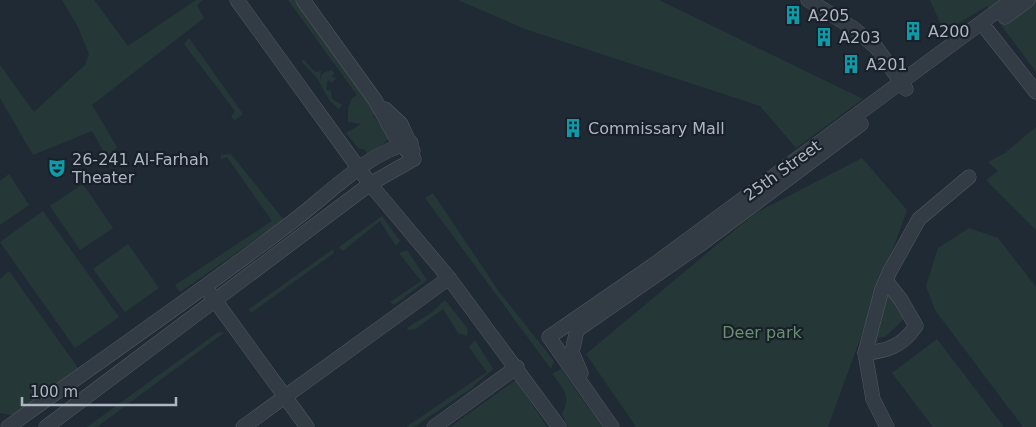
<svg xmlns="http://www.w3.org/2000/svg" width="1036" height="427" viewBox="0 0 1036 427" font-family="'DejaVu Sans',sans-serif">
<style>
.green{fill:#253837}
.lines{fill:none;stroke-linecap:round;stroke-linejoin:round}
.minor-casing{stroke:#515963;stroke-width:15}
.minor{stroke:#333b45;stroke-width:14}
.labels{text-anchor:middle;stroke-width:4.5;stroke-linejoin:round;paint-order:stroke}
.poi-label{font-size:16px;fill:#adb6c2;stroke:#192029;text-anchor:start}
.street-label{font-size:16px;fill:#adb6c2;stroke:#192029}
.park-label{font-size:16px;fill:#67906e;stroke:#192029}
</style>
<rect width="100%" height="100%" fill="#202a34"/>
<!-- green -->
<g class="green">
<path d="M62 0H94L128 46 196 0H203L197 5 204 18 92 105 117 147 107 157 92 131 33 155 0 98V65L34 112 85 65 89 54 78 27Z"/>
<path d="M288 0H295L371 102 376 112 373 116 386 132 388 140 370 154H367L364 149H359L346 133 361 124 348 122V108L352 98 357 95Z"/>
<path d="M458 0H659L863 99 796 148 760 106 525 29Z"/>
<path d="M930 0H1036V72L987 6 944 32Z"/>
<path d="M189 38 243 114 235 120 231 117 235 111 184 44Z"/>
<path d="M304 60 315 72 321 71 320 80 323 73 332 70 334 73 332 77 336 78 332 83 329 80 327 82 326 90 331 91 332 99 342 105 339 109 330 101 317 78 301 61Z"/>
<path d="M1036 127V230L986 180 998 171 988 162 1005 153Z"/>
<path d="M231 154 284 220 180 292 175 285 272 221 227 157 221 159V155Z"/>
<path d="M862 158 907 210 828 427H636L586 354 754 214Z"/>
<path d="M9 174 29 205 0 225V181Z"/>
<path d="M83 184 113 228 80 250 50 206Z"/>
<path d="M433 193 500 293 554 361 551 369 425 198Z"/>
<path d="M43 211 119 317 75 348 0 242Z"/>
<path d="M382 216 400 241 396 246 380 221 343 251 339 247Z"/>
<path d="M969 228 998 238 1036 287V427H1023L935 310 926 286 938 248Z"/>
<path d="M128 244 159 288 125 312 93 269Z"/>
<path d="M333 249 334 253 251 313 249 309Z"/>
<path d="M407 250 427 280 394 305 390 302 421 281 399 253Z"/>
<path d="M9 271 78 368 30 402 17 416 0 413V279Z"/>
<path d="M886 296H890L906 317 885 337 878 338 876 349 875 333Z"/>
<path d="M445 300 468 329 467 336 458 333 443 309 415 329 408 330 407 328 431 313Z"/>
<path d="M225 332 97 427H87L217 333Z"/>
<path d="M937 339 1004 427H933L892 373Z"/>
<path d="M475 340 493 369 470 389 414 427H406L487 372 469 347Z"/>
<path d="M561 369 602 427H568L562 414C572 396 563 388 552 374Z"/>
<path d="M516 380 547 427H450Z"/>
</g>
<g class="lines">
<!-- minor casing -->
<g class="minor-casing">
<g id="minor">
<path d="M237 0 370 184 449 278 559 427"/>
<path d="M303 0 375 100 395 136 407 151"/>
<path d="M808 0 853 28 876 47 906 89"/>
<path d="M1005 17 1028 0"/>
<path d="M987 30 1036 92"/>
<path d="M385 109 401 124 413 151"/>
<path d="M209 292 307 427"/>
<path d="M865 353C888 351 902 346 916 326L901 300 886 281"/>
<path d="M581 373 572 352 577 330 701 244 861 124"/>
<path d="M8 427C103 359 199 293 292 222 326 197 368 151 411 143"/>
<path d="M46 427 370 184 414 159"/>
<path d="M243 427 449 278"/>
<path d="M434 427 517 367"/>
<path d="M612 427 549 337 652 266 1012 0"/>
<path d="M887 427 873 399 865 353 882 289 890 271 919 219 969 177"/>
</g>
</g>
<!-- minor -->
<use href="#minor" class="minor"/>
</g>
<!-- icons -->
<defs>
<g id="building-bare" transform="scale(1.5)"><path d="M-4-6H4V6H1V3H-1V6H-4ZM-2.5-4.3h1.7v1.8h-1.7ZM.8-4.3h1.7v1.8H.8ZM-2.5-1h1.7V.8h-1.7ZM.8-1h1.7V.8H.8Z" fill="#0f9aa8" stroke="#192029" stroke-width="2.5" paint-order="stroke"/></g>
<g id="theatre-bare" transform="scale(1.5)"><path d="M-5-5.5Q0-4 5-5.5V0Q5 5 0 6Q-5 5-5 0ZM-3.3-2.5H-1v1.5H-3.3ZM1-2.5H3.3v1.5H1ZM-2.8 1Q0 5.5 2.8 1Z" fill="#0f9aa8" stroke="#192029" stroke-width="2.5" paint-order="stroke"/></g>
</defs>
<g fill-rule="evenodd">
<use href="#building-bare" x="793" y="15"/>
<use href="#building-bare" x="913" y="31"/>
<use href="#building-bare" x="824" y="37"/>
<use href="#building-bare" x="851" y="64"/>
<use href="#building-bare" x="573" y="128"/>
<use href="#theatre-bare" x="57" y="168"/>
</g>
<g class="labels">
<!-- poi labels -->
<g class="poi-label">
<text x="808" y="21">A205</text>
<text x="928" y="37">A200</text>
<text x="839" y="43">A203</text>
<text x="866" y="70">A201</text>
<text x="588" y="134">Commissary Mall</text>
<text x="72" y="165">26-241 Al-Farhah<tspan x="72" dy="18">Theater</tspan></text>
</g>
<!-- street labels -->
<g class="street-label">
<text transform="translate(782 170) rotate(-36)" y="6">25th Street</text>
</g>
<!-- park labels -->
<g class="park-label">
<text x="762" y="338">Deer park</text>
</g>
</g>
<!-- scale -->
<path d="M22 397v8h154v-8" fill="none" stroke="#adb6c2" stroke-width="2.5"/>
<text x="30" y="397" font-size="15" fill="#adb6c2" stroke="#192029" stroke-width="4" paint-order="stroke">100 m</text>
</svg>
